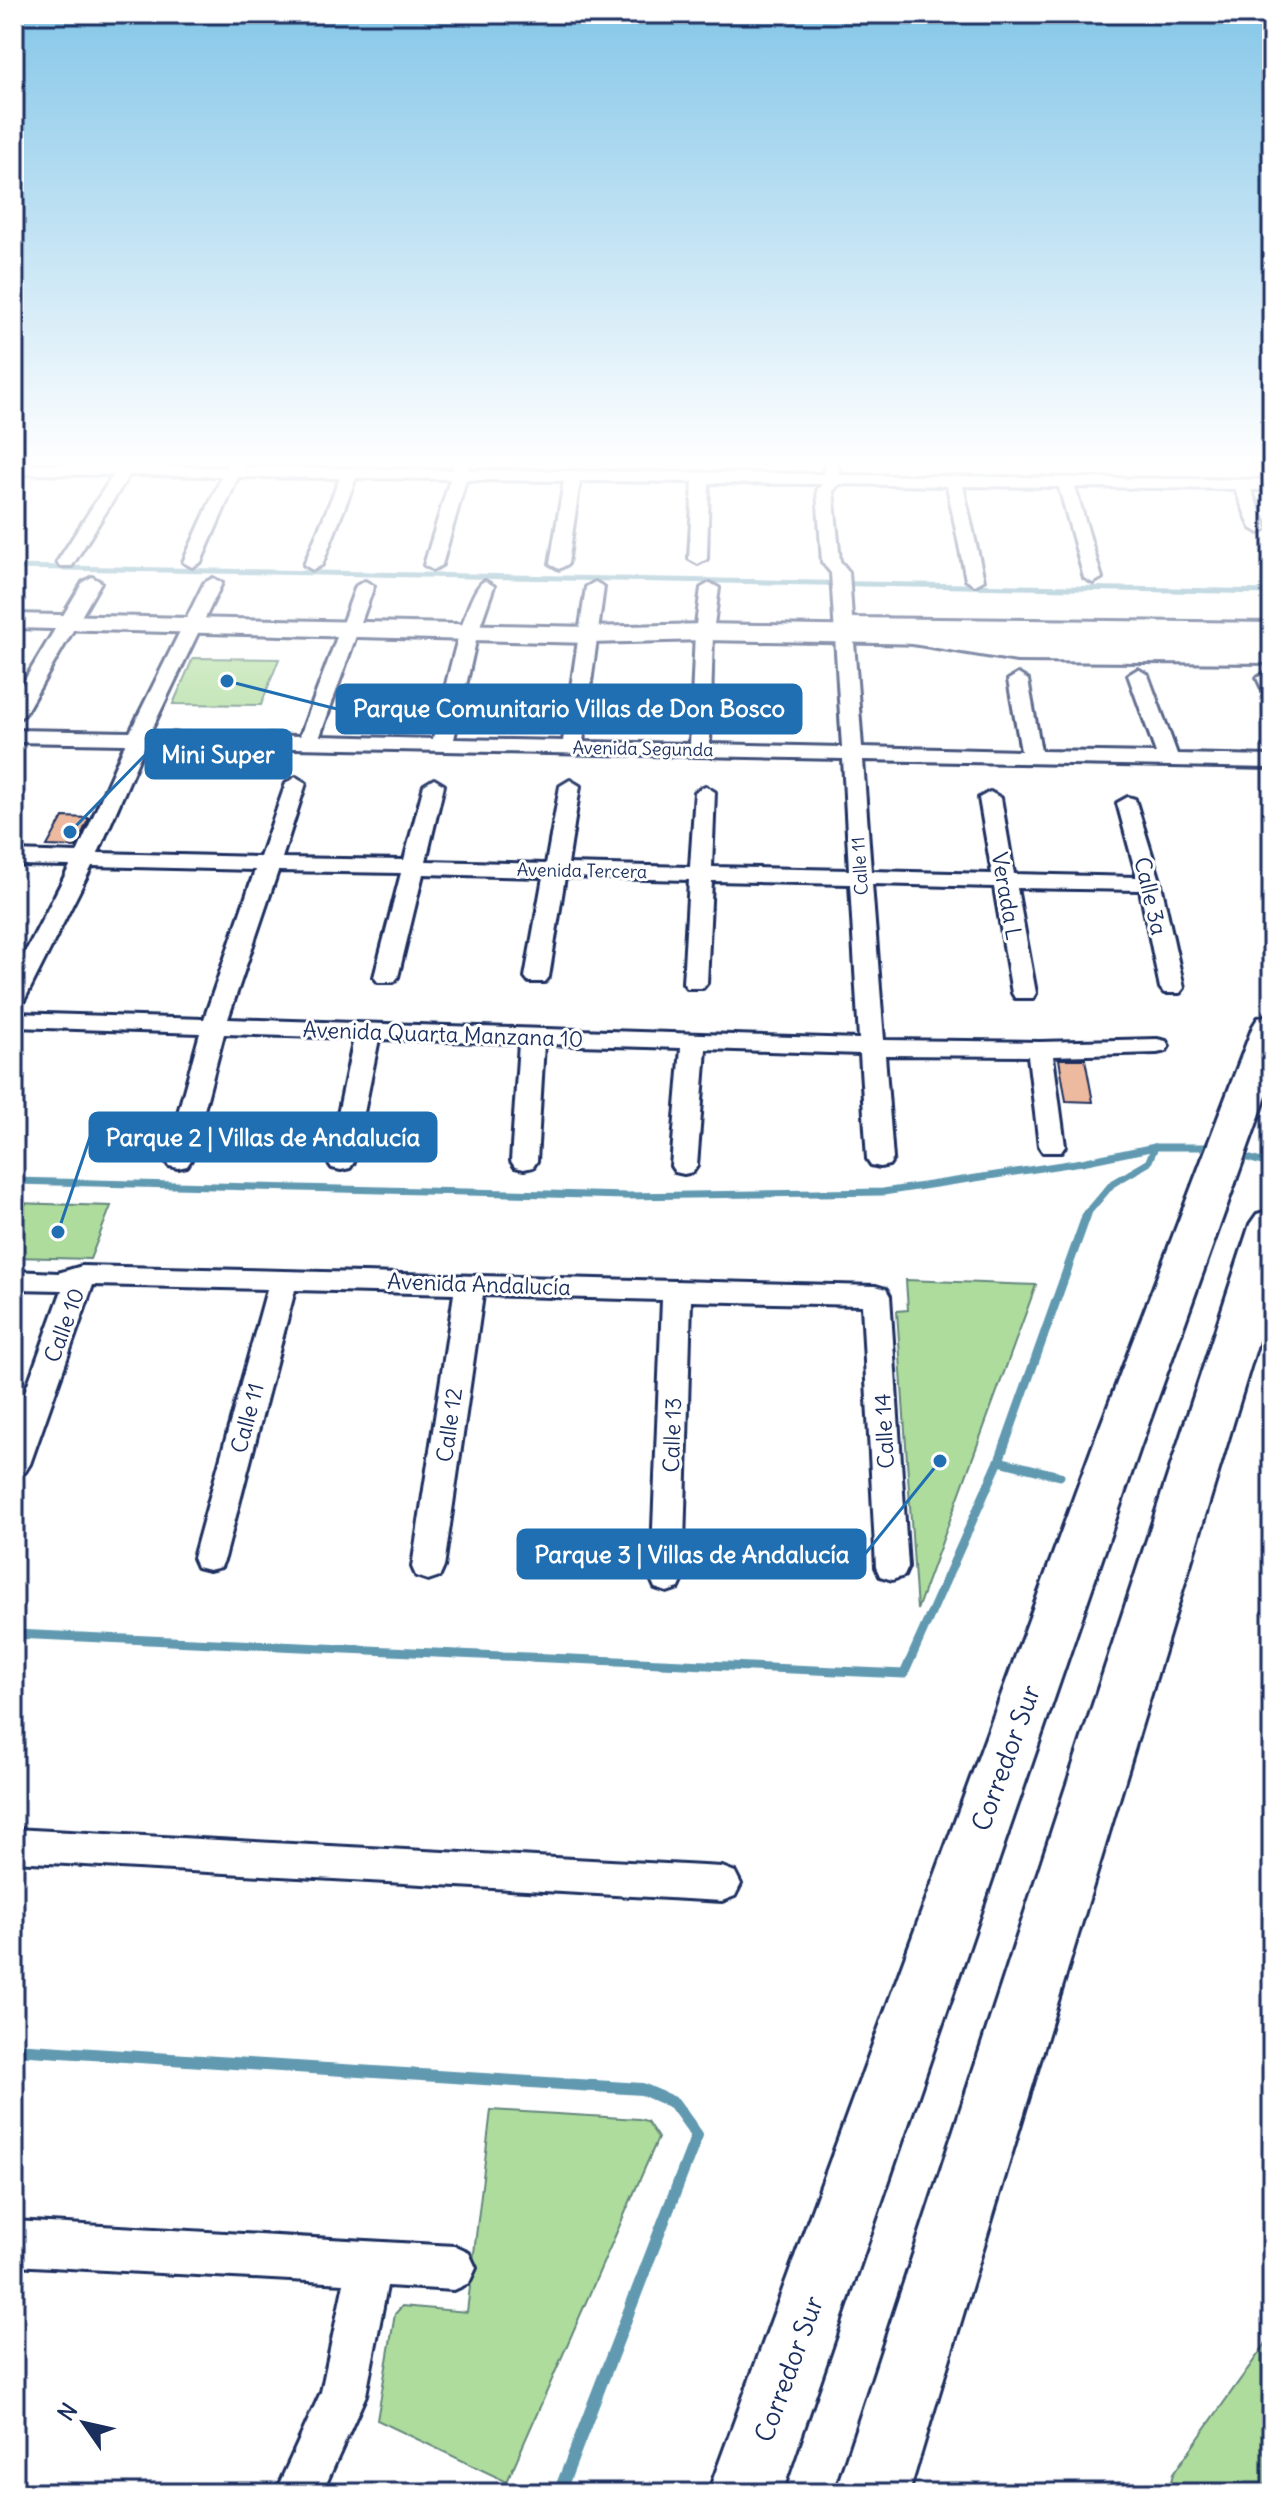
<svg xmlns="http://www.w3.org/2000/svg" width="1286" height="2507" viewBox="0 0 1286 2507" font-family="Delius,sans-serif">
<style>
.green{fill:#aedc9c;stroke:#64867d;stroke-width:2}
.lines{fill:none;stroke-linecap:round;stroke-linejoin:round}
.stream-far3{stroke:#6199b0;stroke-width:5}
.stream-far2{stroke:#6199b0;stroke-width:7}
.stream-far1{stroke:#6199b0;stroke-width:9}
.stream{stroke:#6199b0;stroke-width:12}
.building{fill:#edb99f;stroke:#1b2f5e;stroke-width:2}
.street-casing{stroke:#1b2f5e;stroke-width:6}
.secondary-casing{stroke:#1b2f5e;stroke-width:6}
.highway-casing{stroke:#1b2f5e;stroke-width:6}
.street{fill:#fff;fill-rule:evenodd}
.secondary{fill:#fff;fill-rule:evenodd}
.highway{fill:#fff;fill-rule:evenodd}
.labels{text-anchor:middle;stroke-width:6;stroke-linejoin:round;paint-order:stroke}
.far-street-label{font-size:18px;fill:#1b2f5e;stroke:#fff}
.street-label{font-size:22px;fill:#1b2f5e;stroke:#fff}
.near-street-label{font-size:26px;fill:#1b2f5e;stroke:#fff}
.leader{fill:none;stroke:#1f6fb2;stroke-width:3}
.callout-dot{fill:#1f6fb2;stroke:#fff;stroke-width:3}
.callout{fill:#1f6fb2;stroke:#1f6fb2;stroke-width:3}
.callout-label{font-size:24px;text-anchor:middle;font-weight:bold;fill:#fff}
</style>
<rect width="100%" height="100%" fill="#fff"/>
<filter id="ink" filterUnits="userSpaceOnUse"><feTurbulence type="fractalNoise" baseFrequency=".0125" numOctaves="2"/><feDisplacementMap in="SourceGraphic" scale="16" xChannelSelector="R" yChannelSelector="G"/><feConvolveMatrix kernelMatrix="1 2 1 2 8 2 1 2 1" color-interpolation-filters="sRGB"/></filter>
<g filter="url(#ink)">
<!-- green -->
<g class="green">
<path d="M193 658 279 659 261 705 173 704Z"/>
<path d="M14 1203 111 1206 90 1259 14 1257Z"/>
<path d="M906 1280 1036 1285 917 1610 897 1311 908 1310Z"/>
<path d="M491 2110 639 2119 647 2121 658 2138 507 2482 377 2420 395 2314 402 2306 467 2312Z"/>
<path d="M1272 2335V2493H1168L1173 2474Z"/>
</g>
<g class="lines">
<!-- stream-far3 -->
<path class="stream-far3" d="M14 567 1272 592"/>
<!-- stream-far2 -->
<g class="stream-far2">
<path d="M1237 1155 1272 1165"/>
<path d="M14 1181 627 1196 883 1192 1082 1162 1155 1147H1204"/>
<path d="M1085 1216 1112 1184 1148 1163 1155 1147"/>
</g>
<!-- stream-far1 -->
<g class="stream-far1">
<path d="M999 1461 1087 1214"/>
<path d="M14 1634 904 1674 999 1461 1060 1476"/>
</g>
<!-- stream -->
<path class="stream" d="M14 2049 642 2089 674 2103 697 2135 559 2493"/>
</g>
<!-- building -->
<g class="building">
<path d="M63 817 89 818 76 847 47 846Z"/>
<path d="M1059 1059H1085L1093 1102 1066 1101Z"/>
</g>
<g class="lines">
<!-- street casing -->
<g class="street-casing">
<g id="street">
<path d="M122 461H138L135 466 226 467 229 461H245L242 467 452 470 455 461H471L468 470 823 474 825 461H837L840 475 1272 480V490H1251L1267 528 1259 533 1251 528 1235 489 1075 487 1102 578 1093 583 1084 578 1059 487 963 486 984 580 975 585 966 580 947 486 839 484 833 491 840 561 849 572 852 618 1272 623V635L853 629 862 747 1021 751 1008 680 1018 674 1028 680 1041 751 1156 753 1128 675 1138 669 1148 675 1177 754 1272 756V768L863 760 871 871 992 874 979 798 990 792 1001 798 1014 874 1137 877 1117 803 1128 797 1135 799 1161 884 1184 988 1180 993H1164L1160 988 1140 890 1017 888 1036 993 1033 998H1015L1012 993 994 887 872 884 884 1040 1040 1042 1157 1039 1166 1041 1169 1046 1166 1051 1157 1053 1053 1056 1065 1146 1061 1152H1043L1039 1146 1028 1056 885 1055 893 1159 889 1165 880 1167 871 1165 867 1159 860 1054 706 1049 697 1166 693 1172 684 1174 675 1172 671 1166 681 1048 544 1044 537 1161 533 1167 524 1169 515 1167 511 1161 519 1043 379 1039 354 1162 350 1168 341 1170 332 1168 328 1162 354 1038 224 1034 191 1160 187 1166 178 1168 169 1166 165 1160 200 1033 14 1027V1013L204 1019 255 870 92 866 26 997 23 1002 14 1004V974L70 866 14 865V851L77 853 125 744 14 742V730L130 732 204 583 213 578 222 583 150 733 300 736 356 586 365 581 374 586 320 736 433 739C440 714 465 586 485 581L494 586 478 632 454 739 563 741 586 587 595 582 604 587 583 742 690 744 695 632 701 588 710 583 719 588 713 632 710 744 842 747 831 573 822 562 817 490 822 484 709 483 707 559 698 564 689 559 693 482 580 481 568 564 559 569 550 564 564 481 466 480 442 565 433 570 424 565 450 479 356 478 322 565 313 570 304 565 340 478 238 477 201 562 192 567 183 562 222 476 129 475 72 566H60L57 562 113 475 14 474V464L119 466ZM145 745 843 759 849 870 712 867 715 792 705 786 695 792 690 867 568 864 580 786 570 780 560 786 546 864 426 861 444 785 434 779 424 785 404 860 282 858 306 783 296 777 286 783 260 857 98 853ZM278 871 401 873 374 977 378 982H394L398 977 423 874 543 877 525 977 529 982H545L549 977 565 877 689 880 683 983 687 988H703L707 983 712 881 850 884 859 1039 228 1019Z"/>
<path d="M92 577 101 582 24 715 14 721V698L83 582Z"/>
<path d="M1267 672 1272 673V697L1265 695 1257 678Z"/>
<path d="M82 1266 876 1286 886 1289 890 1296 908 1567 904 1576 892 1580 880 1576 876 1567 862 1305 691 1301 683 1579 679 1588 667 1592 655 1588 651 1579 662 1300 483 1295 444 1567 440 1576 428 1580 416 1576 412 1567 454 1294 295 1290 225 1558 221 1567 209 1570 197 1567 193 1558 267 1289 93 1285 30 1464 25 1472 14 1475V1422L62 1290 14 1289V1271L58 1273Z"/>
<path d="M14 1829 722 1867 735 1872 741 1884 735 1896 722 1901 14 1861Z"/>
<path d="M14 2221 454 2246 469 2253 476 2268 469 2283 454 2290 387 2286 366 2395 322 2493H275L321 2392 344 2283 14 2265Z"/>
</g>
</g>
<!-- secondary casing -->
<g class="secondary-casing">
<path id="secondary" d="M14 614 590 627 704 624 1272 634V650L704 640 590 643 14 628Z"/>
</g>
<!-- highway casing -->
<g class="highway-casing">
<g id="highway">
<path d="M910 627 1017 643 1272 645V663L1017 661 900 642 895 636 900 630Z"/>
<path d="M1272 1014V1080L1140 1448 782 2493H708L1092 1448 1253 1026 1258 1018Z"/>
<path d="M1272 1210V1295L909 2493H835L1250 1224 1257 1214Z"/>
</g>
</g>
<!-- street -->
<use href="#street" class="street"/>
<!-- secondary -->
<use href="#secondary" class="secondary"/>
<!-- highway -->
<use href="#highway" class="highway"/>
</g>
</g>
<!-- sky -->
<linearGradient id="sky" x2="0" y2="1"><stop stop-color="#84c6e8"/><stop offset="0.57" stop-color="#fff"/><stop offset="1" stop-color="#fff" stop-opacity="0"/></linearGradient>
<rect width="1286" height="812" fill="url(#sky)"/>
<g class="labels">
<!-- far-street labels -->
<g class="far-street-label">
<text transform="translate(643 749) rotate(1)" y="6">Avenida Segunda</text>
<text transform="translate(860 866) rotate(-94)" y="6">Calle 11</text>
<text transform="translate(582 871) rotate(1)" y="6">Avenida Tercera</text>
</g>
<!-- street labels -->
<g class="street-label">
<text transform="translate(1007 896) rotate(80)" y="8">Verada L</text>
<text transform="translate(1151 896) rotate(77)" y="8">Calle 3a</text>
<text transform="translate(443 1034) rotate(2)" y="8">Avenida Quarta Manzana 10</text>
<text transform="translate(479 1284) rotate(2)" y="8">Avenida Andalucía</text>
<text transform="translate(64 1325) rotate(-70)" y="8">Calle 10</text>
<text transform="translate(247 1418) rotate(-75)" y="8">Calle 11</text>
<text transform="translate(449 1425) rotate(-82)" y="8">Calle 12</text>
<text transform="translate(884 1431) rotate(-93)" y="8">Calle 14</text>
<text transform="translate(672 1435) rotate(-88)" y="8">Calle 13</text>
</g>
<!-- near-street labels -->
<g class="near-street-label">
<text transform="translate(1006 1758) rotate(-70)" y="9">Corredor Sur</text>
<text transform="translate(789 2369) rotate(-70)" y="9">Corredor Sur</text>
</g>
</g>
<!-- callouts -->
<path class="leader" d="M227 681L337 709M70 832L146 754M58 1232L90 1137M940 1461L865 1554"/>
<g class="callout-dot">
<circle cx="227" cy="681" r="8"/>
<circle cx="70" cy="832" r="8"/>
<circle cx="58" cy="1232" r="8"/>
<circle cx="940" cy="1461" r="8"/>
</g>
<g class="callout">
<rect x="337" y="685" width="464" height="48" rx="8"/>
<rect x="146" y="730" width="145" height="48" rx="8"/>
<rect x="90" y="1113" width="346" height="48" rx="8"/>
<rect x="518" y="1530" width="347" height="48" rx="8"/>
</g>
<g class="callout-label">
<text x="569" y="717">Parque Comunitario Villas de Don Bosco</text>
<text x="218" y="763">Mini Super</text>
<text x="263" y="1146">Parque 2 | Villas de Andalucía</text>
<text x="692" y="1563">Parque 3 | Villas de Andalucía</text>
</g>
<!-- margin -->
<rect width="1286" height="2507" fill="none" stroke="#fff" stroke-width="48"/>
<rect x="24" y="24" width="1238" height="2459" fill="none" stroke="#1b2f5e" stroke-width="3" filter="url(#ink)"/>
<!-- north arrow -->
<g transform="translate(84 2423) rotate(304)" stroke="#ffffff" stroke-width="6" paint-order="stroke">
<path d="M0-6L14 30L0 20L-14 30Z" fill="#1b2f5e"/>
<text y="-12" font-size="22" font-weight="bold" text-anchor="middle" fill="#1b2f5e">N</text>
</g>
</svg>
